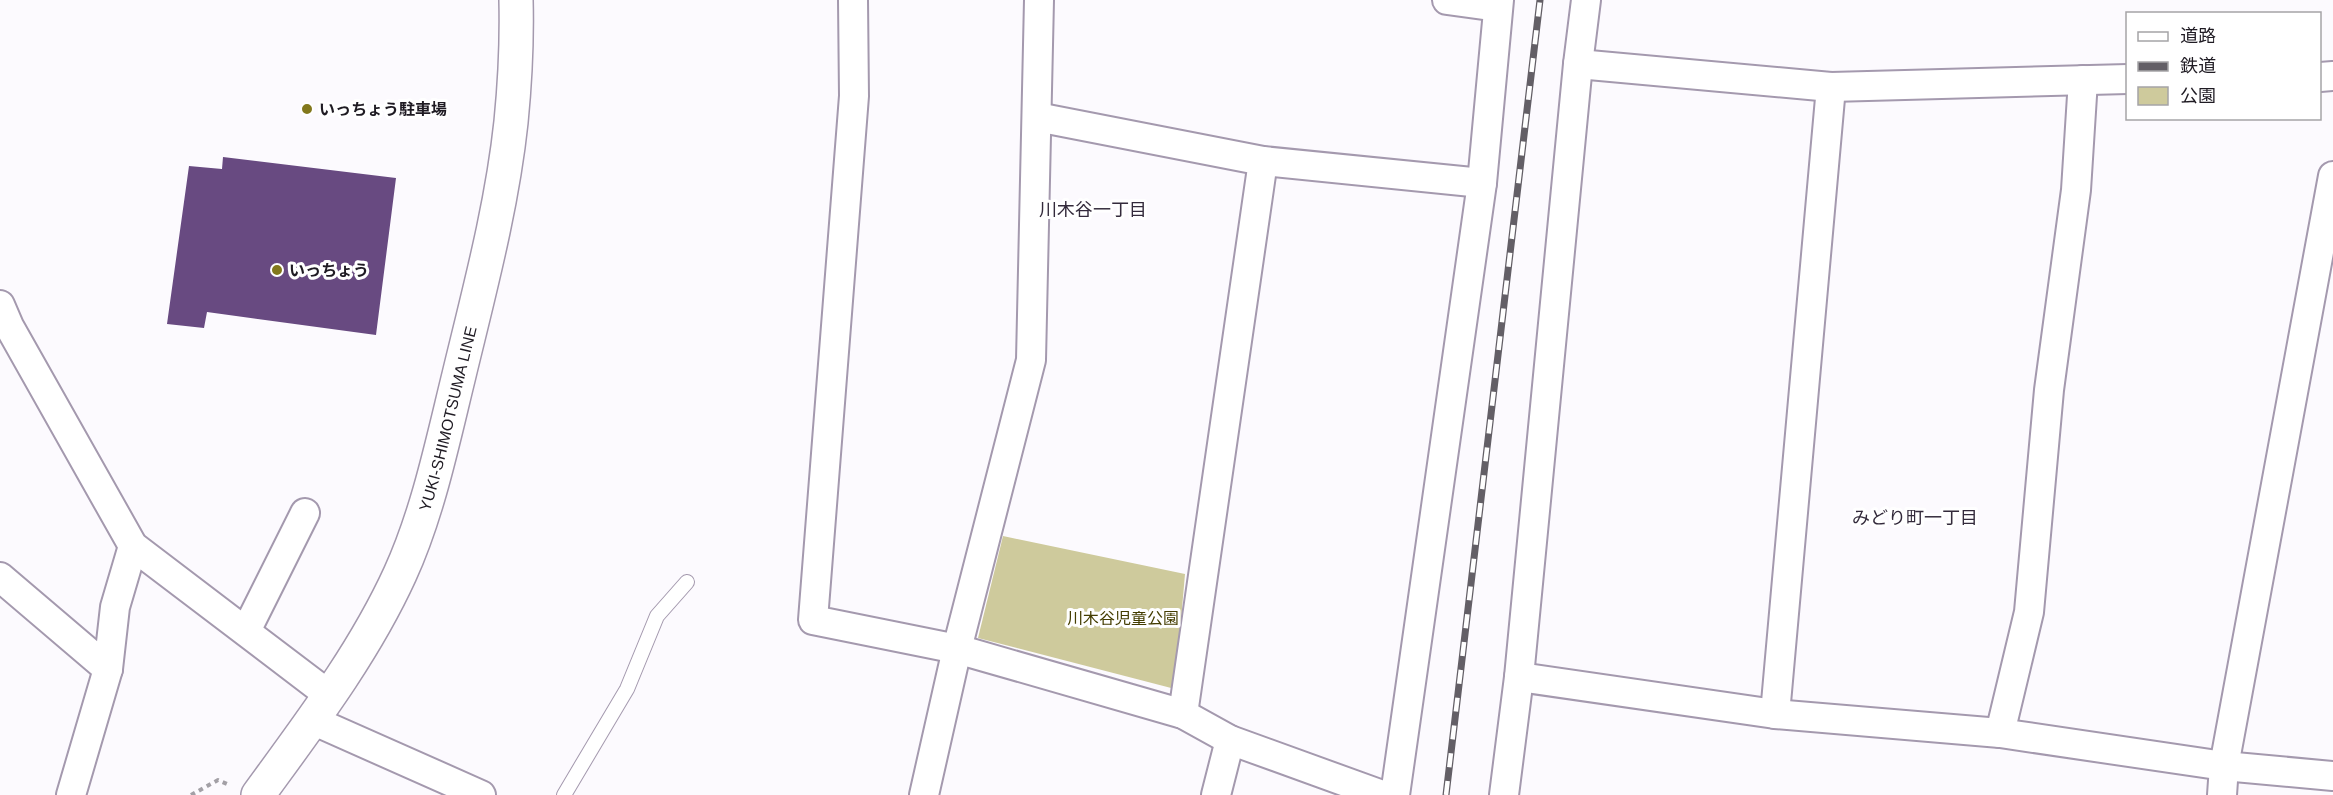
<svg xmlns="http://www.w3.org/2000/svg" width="2333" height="795" viewBox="0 0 2333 795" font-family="Helvetica,'Noto Sans JP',sans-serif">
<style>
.green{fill:#ceca9c}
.building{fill:#684a81}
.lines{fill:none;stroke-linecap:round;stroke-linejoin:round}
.service-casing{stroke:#a499ae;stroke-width:16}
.minor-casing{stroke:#a499ae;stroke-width:32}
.primary-casing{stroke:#a499ae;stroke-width:36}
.path{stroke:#a3a0a6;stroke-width:4;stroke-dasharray:4.5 4.5;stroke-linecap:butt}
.service{stroke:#fff;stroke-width:14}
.minor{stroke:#fff;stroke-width:28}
.primary{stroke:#fff;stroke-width:33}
.rail-casing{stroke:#635f66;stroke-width:7}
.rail{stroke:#fff;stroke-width:4.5;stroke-dasharray:14;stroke-linecap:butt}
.poi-dot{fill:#82781c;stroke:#fff;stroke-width:2}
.labels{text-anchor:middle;stroke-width:6;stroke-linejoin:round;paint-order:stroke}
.poi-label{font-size:16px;font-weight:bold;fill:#1f1b23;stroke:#fff;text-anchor:start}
.street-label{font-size:16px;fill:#1f1b23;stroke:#fff}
.park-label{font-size:16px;fill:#443d01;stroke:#fff}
.neighbourhood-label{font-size:18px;fill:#332a3b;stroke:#fff}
</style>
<rect width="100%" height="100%" fill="#fcfafe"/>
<!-- green -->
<path class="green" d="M1003 536 1185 574 1175 689 978 638Z"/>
<!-- building -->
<path class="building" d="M223 157 396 178 376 335 207 312 204 328 167 324 189 166 222 169Z"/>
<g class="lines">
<!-- service casing -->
<g class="service-casing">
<path id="service" d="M564 795 627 689 657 616 687 582"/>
</g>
<!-- minor casing -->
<g class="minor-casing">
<g id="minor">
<path d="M853 0 854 96 813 620 957 649 1183 714 1230 740 1382 795"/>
<path d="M1447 0 1498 7"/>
<path d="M1578 64 1831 87 2128 79"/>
<path d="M2320 77 2333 76"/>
<path d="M1037 117 1263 161 1482 183"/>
<path d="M0 305 9 326 133 546 329 695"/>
<path d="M0 577 108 669"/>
<path d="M246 631 305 513"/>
<path d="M1519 677 1775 714 2000 733 2224 766 2333 776"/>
<path d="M1183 714 1263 161"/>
<path d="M1775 714 1831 87"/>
<path d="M312 720 481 795"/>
<path d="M2000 733 2029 612 2049 390 2076 190 2083 80"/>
<path d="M71 795 108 669 115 607 133 546"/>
<path d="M924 795 957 649 1031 360 1039 0"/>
<path d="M1216 795 1230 740"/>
<path d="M1395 795 1482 183 1499 0"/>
<path d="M1504 795 1519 677 1578 64 1586 0"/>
<path d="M2222 795 2224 766 2333 176"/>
</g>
</g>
<!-- primary casing -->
<g class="primary-casing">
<g id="primary">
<path id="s1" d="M258 795C309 725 364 653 400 574 428 513 443 440 459 375 479 292 502 207 511 122 515 82 517 41 516 0"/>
</g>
</g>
<!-- path -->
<path class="path" d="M191 795 218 780 227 784"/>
<!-- service -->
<use href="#service" class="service"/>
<!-- minor -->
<use href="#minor" class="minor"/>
<!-- primary -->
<use href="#primary" class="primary"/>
<!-- rail casing -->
<g class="rail-casing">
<path id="rail" d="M1446 795 1540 0"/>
</g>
<!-- rail -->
<use href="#rail" class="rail"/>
</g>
<!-- markers -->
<g class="poi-dot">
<circle cx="307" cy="109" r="6"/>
<circle cx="277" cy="270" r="6"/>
</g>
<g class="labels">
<!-- poi labels -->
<g class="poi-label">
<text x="319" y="115">いっちょう駐車場</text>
<text x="289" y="276">いっちょう</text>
</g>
<!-- street labels -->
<g class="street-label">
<text dy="6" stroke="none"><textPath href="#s1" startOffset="426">YUKI-SHIMOTSUMA LINE</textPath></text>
</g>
<!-- park labels -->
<g class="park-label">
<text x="1123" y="624">川木谷児童公園</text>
</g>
<!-- neighbourhood labels -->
<g class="neighbourhood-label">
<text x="1093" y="216">川木谷一丁目</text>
<text x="1915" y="524">みどり町一丁目</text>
</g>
</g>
<!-- legend -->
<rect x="2126" y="12" width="195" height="108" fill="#ffffff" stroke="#a5a4a7" stroke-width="1.5"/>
<rect x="2138" y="32" width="30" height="9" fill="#ffffff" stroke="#a5a4a7" stroke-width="1.5"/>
<text x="2180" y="42" font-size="18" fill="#1f1b23">道路</text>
<rect x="2138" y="62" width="30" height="9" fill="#635f66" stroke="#a5a4a7" stroke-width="1.5"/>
<text x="2180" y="72" font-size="18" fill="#1f1b23">鉄道</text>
<rect x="2138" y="87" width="30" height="18" fill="#ceca9c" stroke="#a5a4a7" stroke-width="1.5"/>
<text x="2180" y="102" font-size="18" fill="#1f1b23">公園</text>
</svg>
